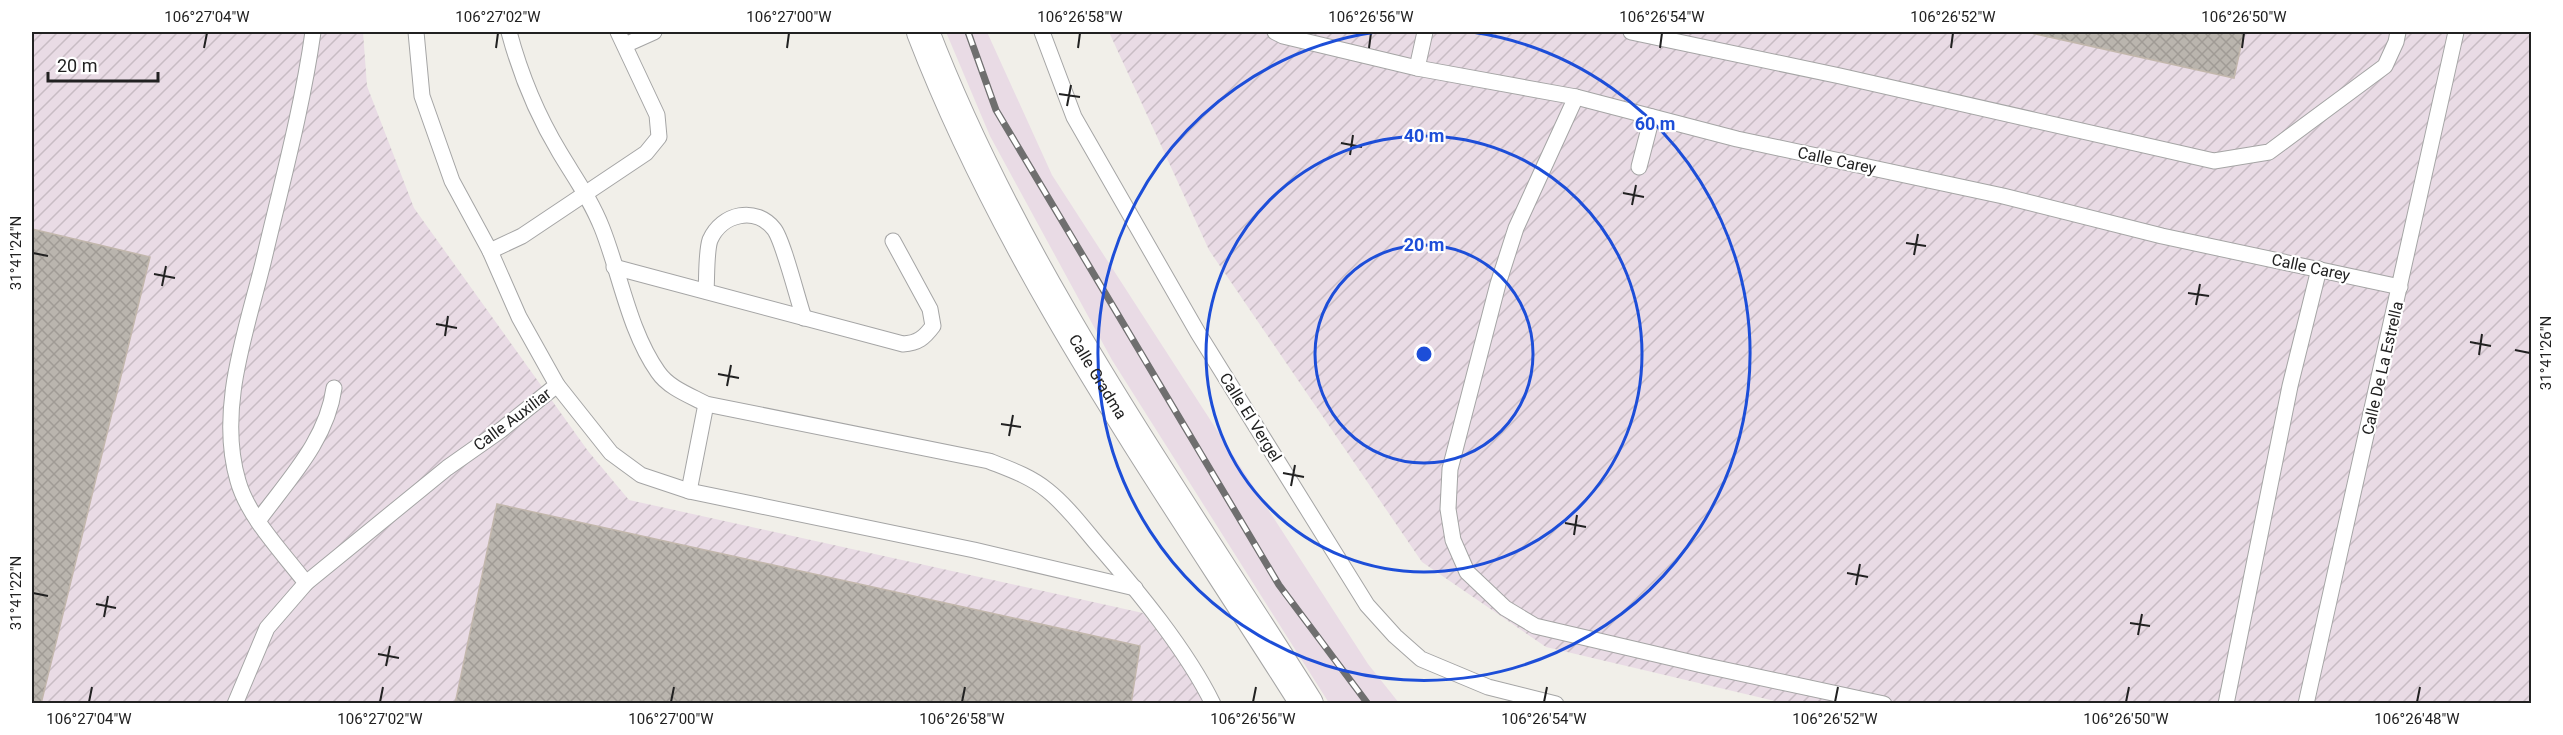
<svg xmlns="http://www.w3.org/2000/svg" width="2563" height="735" viewBox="0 0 2563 735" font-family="Roboto,sans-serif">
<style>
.industrial{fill:url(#industrial-furrows)}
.railway{fill:#e9dbe5}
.building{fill:url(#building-cross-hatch);stroke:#c2b7ac;stroke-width:1.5}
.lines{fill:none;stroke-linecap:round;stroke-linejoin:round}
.service-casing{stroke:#a5a5a5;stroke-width:17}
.minor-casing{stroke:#a5a5a5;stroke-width:34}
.service{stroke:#fff;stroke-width:15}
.minor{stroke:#fff;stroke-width:32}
.rail-casing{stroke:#6f6f6f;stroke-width:7}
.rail{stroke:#fff;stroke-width:4.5;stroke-dasharray:14;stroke-linecap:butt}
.ticks{fill:none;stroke:#212121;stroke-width:2}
.ring{fill:none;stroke:#1d4ed8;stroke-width:3}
.labels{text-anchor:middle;stroke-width:4.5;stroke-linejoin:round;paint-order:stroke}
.street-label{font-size:16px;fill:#212121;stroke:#fff}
.centre{fill:#1d4ed8;stroke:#fff;stroke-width:3}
.ring-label{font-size:18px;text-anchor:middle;font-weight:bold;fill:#1d4ed8;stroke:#fff;stroke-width:4.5;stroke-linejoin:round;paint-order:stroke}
.neatline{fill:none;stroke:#212121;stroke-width:2}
.ticks-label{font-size:15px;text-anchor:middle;fill:#212121}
</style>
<defs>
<pattern id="industrial-furrows" width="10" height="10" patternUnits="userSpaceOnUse" patternTransform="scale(1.5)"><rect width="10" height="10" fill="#e9dbe5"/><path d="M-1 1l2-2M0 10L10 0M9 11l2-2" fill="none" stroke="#c8bcc4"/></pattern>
<pattern id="building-cross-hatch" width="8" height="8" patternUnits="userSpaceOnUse" patternTransform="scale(1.5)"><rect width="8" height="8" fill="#bab5ae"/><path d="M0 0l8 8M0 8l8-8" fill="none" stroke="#a09b95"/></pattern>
</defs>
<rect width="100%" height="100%" fill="#f1efe9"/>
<!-- industrial -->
<g class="industrial">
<path d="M32 32H363L367 86 414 208 588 451 629 500 1143 613 1214 703H32Z"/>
<path d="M1109 32H2531V703H1813L1775 701 1546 647 1422 562 1209 250Z"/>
</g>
<!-- railway -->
<path class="railway" d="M946 32H987L1052 175 1368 664 1399 703H1329L1112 360 990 136Z"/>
<!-- building -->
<g class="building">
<path d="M2027 32H2244L2234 78Z"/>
<path d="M32 229 150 257 41 704H32Z"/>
<path d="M497 504 1140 646 1131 704H455Z"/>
</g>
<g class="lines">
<!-- service casing -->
<g class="service-casing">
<g id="service">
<path d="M509 32C520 73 537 115 560 153 575 178 591 200 602 228 620 273 629 331 658 372 669 388 689 395 706 404L989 461C1009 469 1030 476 1047 490 1066 505 1081 525 1097 544 1137 590 1186 649 1213 704"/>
<path d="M1042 32 1074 117 1198 333 1367 605 1395 636 1421 659 1488 687 1556 704"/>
<path d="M1275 32 1283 36 1417 68 1576 97 1737 139 2003 196 2162 236 2400 287"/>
<path d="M1631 32 1840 76 2214 161 2269 152 2385 66 2396 42 2398 32"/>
<path d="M625 45 654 32"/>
<path d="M1417 68 1425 32"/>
<path d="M1576 97 1516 228 1498 284 1450 469 1448 509 1453 540 1467 572 1505 608 1535 626 1702 665 1884 704"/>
<path d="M1639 167 1652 117"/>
<path d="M490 251 522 236 646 153 659 137 657 115 618 32"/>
<path d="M614 267 903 344C918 343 924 338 933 326L930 309 893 241"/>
<path d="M706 291C707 278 706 252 710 240 722 213 756 206 774 229 783 240 798 301 804 318"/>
<path d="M557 385 611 453 641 475 689 491 974 550 1135 588"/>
<path d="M689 491 706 404"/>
<path d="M258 521C288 480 327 440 334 388"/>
<path d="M306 583C283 553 248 517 238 481 217 410 246 332 263 263 281 186 302 110 313 32"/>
<path d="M235 704 267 628 306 583 447 468 501 430 557 385 519 317 490 251 452 181 422 96 416 32"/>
<path d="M2226 704 2290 386 2319 269"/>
<path d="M2306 704 2456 32"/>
</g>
</g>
<!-- minor casing -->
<g class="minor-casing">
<g id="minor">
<path id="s1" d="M923 32C1016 274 1169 485 1307 704"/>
</g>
</g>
<!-- service -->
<use href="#service" class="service"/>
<!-- minor -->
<use href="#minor" class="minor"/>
<!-- rail casing -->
<g class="rail-casing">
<path id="rail" d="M968 32 996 110 1279 585 1368 704"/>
</g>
<!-- rail -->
<use href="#rail" class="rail"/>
</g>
<!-- ticks -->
<path class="ticks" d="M204 48 207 33M496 48 498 33M787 48 789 33M1078 48 1080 33M1369 48 1371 33M1660 48 1662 33M1951 48 1953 33M2242 48 2244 33M1059 94 1080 97M1067 106 1071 85M1341 143 1362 147M1350 155 1353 135M1623 193 1644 197M1632 205 1636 185M1906 243 1926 246M33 253 48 256M1914 255 1918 234M154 274 175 278M162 286 166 266M2188 293 2209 296M2196 305 2200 284M436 324 457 328M445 336 448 316M2470 342 2491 346M2515 350 2530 353M2479 355 2482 334M718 374 739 378M727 386 731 365M1001 424 1021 427M1009 436 1013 415M1283 473 1304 477M1291 486 1295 465M1565 523 1586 527M1574 535 1577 515M1847 573 1868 577M1856 585 1860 564M33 593 48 596M96 604 116 608M104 617 108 596M2130 623 2150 626M2138 635 2142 614M378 654 399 658M386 666 390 646M89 702 92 687M380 702 383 687M671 702 674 687M962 702 965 687M1253 702 1256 687M1544 702 1547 687M1835 702 1838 687M2126 702 2129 687M2417 702 2420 687"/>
<!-- distance rings -->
<g class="ring">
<circle cx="1424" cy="354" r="109"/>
<circle cx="1424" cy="354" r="218"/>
<path d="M1472 32A326 326 0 1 1 1376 32"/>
</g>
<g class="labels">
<!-- street labels -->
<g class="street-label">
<text transform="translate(1837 160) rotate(12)" y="6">Calle Carey</text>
<text transform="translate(2311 267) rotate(12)" y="6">Calle Carey</text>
<text transform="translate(2382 368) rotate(-77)" y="6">Calle De La Estrella</text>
<text dy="6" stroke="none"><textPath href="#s1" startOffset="387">Calle Gradma</textPath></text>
<text transform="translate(1251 417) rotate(58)" y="6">Calle El Vergel</text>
<text transform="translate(512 419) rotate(-37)" y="6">Calle Auxiliar</text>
</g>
</g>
<circle cx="1424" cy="354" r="9" class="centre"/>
<g class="ring-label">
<text x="1655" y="130">60 m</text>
<text x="1424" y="142">40 m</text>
<text x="1424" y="251">20 m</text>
</g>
<!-- border -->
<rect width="2563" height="735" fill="none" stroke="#ffffff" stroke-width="66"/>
<!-- scale -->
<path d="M48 72v9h110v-9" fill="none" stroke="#212121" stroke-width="3"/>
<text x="57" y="72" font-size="18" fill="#212121" stroke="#ffffff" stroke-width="4.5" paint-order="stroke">20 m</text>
<rect x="33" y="33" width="2497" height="669" class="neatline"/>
<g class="ticks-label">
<text x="207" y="22">106°27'04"W</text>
<text x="498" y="22">106°27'02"W</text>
<text x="789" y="22">106°27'00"W</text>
<text x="1080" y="22">106°26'58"W</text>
<text x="1371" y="22">106°26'56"W</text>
<text x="1662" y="22">106°26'54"W</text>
<text x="1953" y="22">106°26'52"W</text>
<text x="2244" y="22">106°26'50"W</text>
<text transform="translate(16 253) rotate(-90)" y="5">31°41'24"N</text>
<text transform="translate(2546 353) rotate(-90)" y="5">31°41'26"N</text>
<text transform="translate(16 593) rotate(-90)" y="5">31°41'22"N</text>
<text x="89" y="724">106°27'04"W</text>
<text x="380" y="724">106°27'02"W</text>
<text x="671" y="724">106°27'00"W</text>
<text x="962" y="724">106°26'58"W</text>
<text x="1253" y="724">106°26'56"W</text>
<text x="1544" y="724">106°26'54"W</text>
<text x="1835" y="724">106°26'52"W</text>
<text x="2126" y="724">106°26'50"W</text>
<text x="2417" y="724">106°26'48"W</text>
</g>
</svg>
